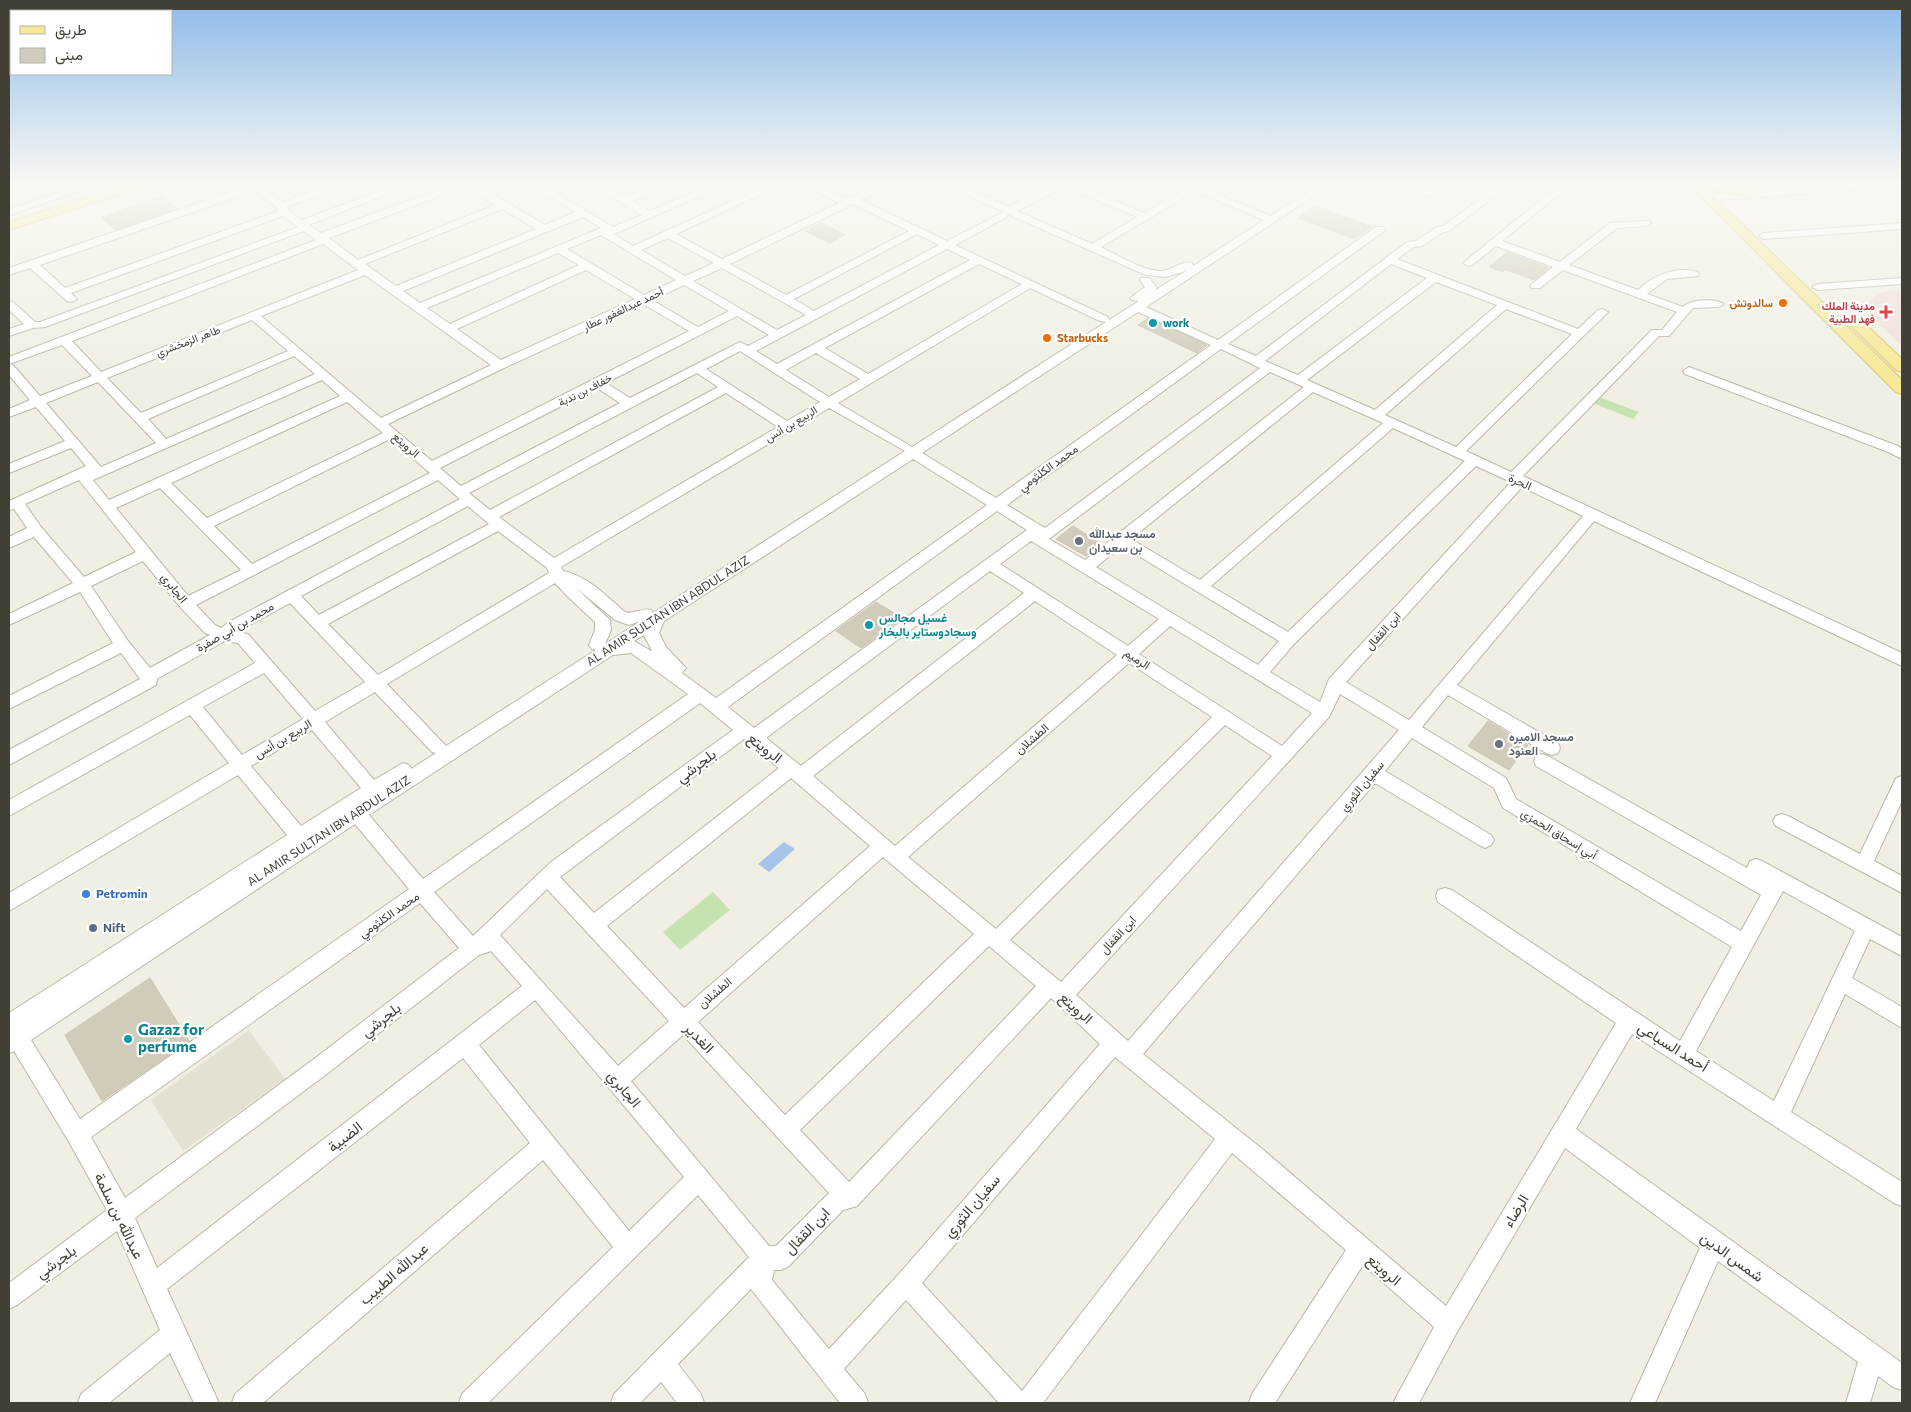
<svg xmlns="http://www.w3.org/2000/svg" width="1911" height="1412" viewBox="0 0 1911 1412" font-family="Commissioner,Vazirmatn,sans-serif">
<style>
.residential{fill:#e4e1d3}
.medical{fill:#f1dfd8}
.green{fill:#c5e2b0}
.water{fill:#a4c4ea}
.building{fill:#d1cbbb;stroke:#cbc4ae}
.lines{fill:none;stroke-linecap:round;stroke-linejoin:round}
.minor-casing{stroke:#bbb7a8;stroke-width:2}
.major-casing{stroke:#dac769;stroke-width:2}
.minor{fill:#fff;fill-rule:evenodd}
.major{fill:#f6e898;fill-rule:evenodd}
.food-dot{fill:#e8710a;stroke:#fff;stroke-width:2}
.health-dot{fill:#e0444e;stroke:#fff;stroke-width:2}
.culture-dot{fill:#0f9aa8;stroke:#fff;stroke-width:2}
.worship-dot{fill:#6b7280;stroke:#fff;stroke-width:2}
.shop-dot{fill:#3f7fe0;stroke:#fff;stroke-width:2}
.service-dot{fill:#5c6f8a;stroke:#fff;stroke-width:2}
.labels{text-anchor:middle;stroke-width:4.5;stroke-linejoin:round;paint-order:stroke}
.far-food-label{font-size:11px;font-weight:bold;fill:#c56008;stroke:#fff;text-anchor:end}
.far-health-label{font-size:11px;font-weight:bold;fill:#be3a42;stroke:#fff;text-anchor:end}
.far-street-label{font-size:11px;fill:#423f35;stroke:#fff}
.far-culture-label{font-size:11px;font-weight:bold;fill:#0d838f;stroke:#fff;text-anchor:start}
.street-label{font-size:12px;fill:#423f35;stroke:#fff}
.worship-label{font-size:12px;font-weight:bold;fill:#5b616d;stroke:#fff;text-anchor:start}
.culture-label{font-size:12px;font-weight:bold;fill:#0d838f;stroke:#fff;text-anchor:start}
.shop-label{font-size:12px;font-weight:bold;fill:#366cbe;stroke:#fff;text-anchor:start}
.service-label{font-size:12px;font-weight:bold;fill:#4e5e75;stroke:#fff;text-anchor:start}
.near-street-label{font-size:15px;fill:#423f35;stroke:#fff}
.near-culture-label{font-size:15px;font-weight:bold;fill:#0d838f;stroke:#fff;text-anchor:start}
</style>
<rect width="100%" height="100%" fill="#f1efe4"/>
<!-- residential -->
<path class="residential" d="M249 1030 285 1079 183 1151 151 1100Z"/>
<!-- medical -->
<path class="medical" d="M1902 288V346L1873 318 1868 306 1871 299 1881 293Z"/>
<!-- green -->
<g class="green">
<path d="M1599 397 1639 412 1633 419 1593 403Z"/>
<path d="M713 892 730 910 680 950 663 932Z"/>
</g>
<!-- water -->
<path class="water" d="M784 842 795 849 769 872 758 864Z"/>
<!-- building -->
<g class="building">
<path d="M163 196 177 209 115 230 101 217Z"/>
<path d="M1316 206 1372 227 1354 239 1298 218Z"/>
<path d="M821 223 845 235 829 243 805 231Z"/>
<path d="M1507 252 1522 258 1549 268 1534 280 1506 270 1503 272 1489 267Z"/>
<path d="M1148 318 1207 345 1197 353 1138 325Z"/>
<path d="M1073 526 1101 544 1086 556 1056 539Z"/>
<path d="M876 602 902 618 861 648 836 631Z"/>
<path d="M1488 721 1528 745 1509 770 1468 746Z"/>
<path d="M150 978 189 1041 102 1101 65 1035Z"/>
</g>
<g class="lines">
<!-- minor casing -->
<g class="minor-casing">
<g id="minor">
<path d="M9 182H16L9 186Z"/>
<path d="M91 182H106L9 215V209Z"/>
<path d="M243 182H255L283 202 337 182H351L287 207 289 211 302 220 403 182H417L309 225 321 233 459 182H473L545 225 575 212 526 182H538L613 227 642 215 585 182H597L625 197 660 182H673L633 201 650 211 717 182H731L614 234 633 246 774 182H787L676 234 722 259 839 203 797 182H810L847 199 883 182H896L861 200 947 241 1004 212 957 191 956 195H950L924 182H952L1009 207 1057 182H1071L1089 190 1103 182H1116L1097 193 1144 213 1197 182H1209L1202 187 1270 216 1323 182H1335L1146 307 1218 340 1376 227H1384L1385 229 1384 231 1228 344 1256 356 1407 242 1416 241 1437 227 1443 226 1503 182H1514L1449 231 1443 232 1422 246 1414 247 1397 259 1578 329 1598 310 1602 309 1608 312 1466 451 1511 472 1652 330H1662L1677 312 1563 270 1540 288H1532L1530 286 1532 284 1553 267 1496 246 1472 265 1468 266 1463 263 1563 182H1574L1502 241 1560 262 1610 223 1650 221 1651 223 1646 226 1617 228 1569 265 1638 290C1654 275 1675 266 1698 272L1699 274 1698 276 1667 279 1647 294 1683 307C1689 299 1716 298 1724 304L1718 307 1693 308 1669 336H1659L1523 476 1902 653V666L1594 521 1457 685 1558 743 1560 748 1558 753 1552 755 1546 753 1448 695 1422 727 1506 778 1516 799 1741 931 1761 895 1536 766 1534 761 1536 756 1542 754 1548 756 1747 868 1750 861 1756 859 1762 861 1902 937V956L1870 939 1852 978 1902 1007V1028L1845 994 1791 1112 1902 1182V1206L1894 1203 1632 1034 1576 1129 1902 1363V1390L1893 1387 1878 1376 1870 1403H1846L1858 1362 1718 1261 1655 1403H1630L1700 1248 1565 1148 1457 1332 1419 1403H1393L1434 1327 1363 1265 1275 1403H1249L1252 1394 1346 1250 1232 1153 1043 1403H999L906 1300 844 1369 865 1394 868 1403H840L751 1289 678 1364 701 1394 704 1403H677L661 1382 640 1403H611L614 1394 749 1257 698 1195 488 1403H459L462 1394 613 1247 543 1160 263 1403H232L235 1394 530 1143 463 1058 167 1289 219 1403H194L170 1353 109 1403H78L81 1394 160 1330 117 1231 17 1305 9 1309V1283L107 1210 69 1142 14 1051 9 1053V1013L287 835 238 775 9 911V893L229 763 190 715 9 816V800L255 663 238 643 225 641 157 679 156 685 9 765V750L140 679 121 653 9 709V696L113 643 80 592 9 625V614L73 583 34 537 9 548V537L27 528 14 509 9 510V501L86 466 71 448 9 473V464L65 441 36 407 9 417V409L30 400 9 375V357L316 240 304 231 45 327 33 328 9 336V329L24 324 9 310V301L13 302 35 322H40L298 227 283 216 71 293 77 299 71 302 67 301 30 268 9 275V268L248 186ZM464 187 495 205 358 260 329 238ZM1065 187 1137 217 1092 244 1017 211ZM254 191 277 207 278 211 65 288 40 265ZM1195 191 1264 220 1193 266 1192 263C1182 260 1173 270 1162 271 1145 272 1117 255 1101 247ZM853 204 909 231 786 295 730 264ZM502 209 536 229 396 286 365 264ZM1007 214 1146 275 1165 277 1186 271 1154 291 1157 288 1149 278H1141L1140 280 1145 287 1130 298 1132 300 1139 301 1109 320 1108 317 955 245 1007 217ZM583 217 601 228 420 303 403 291ZM917 234 939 245 814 311 794 299ZM601 235 676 280 644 295 567 249ZM668 238 714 263 685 276 641 250ZM323 244 358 270 101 372 72 341ZM947 249 970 260 777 364 756 351ZM558 253 579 265 450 324 427 308ZM979 264 1022 284 868 374 825 348ZM1391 264 1427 278 1298 375 1265 361ZM722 268 806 315 777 330 693 281ZM586 270 635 299 501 360 457 329ZM365 275 491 365 381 418 261 316ZM1436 282 1497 305 1375 410 1307 380ZM684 285 729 311 698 327 652 300ZM1030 288 1100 321 1106 322 912 447 838 403ZM643 304 689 331 432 461 388 424 504 368ZM1506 309 1572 334 1456 447 1385 415ZM1138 312 1211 345 996 498 922 453ZM737 316 769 335 748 346 740 342 736 344 630 398 606 383ZM252 320 288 351 141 413 107 378ZM62 345 92 376 40 396 13 365 9 364ZM1221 349 1260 368 1045 528 1007 505ZM740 351 820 402 787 421 706 369ZM816 353 860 379 829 397 786 370ZM294 356 315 374 166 439 148 419ZM1270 372 1304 387 1085 560 1049 539ZM697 373 718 387 490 510 469 493ZM322 380 340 396 109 500 93 480ZM98 382 156 443 101 467 46 403ZM597 388 620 403 461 486 440 468ZM1313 392 1383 423 1200 580 1131 539ZM726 393 778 427 554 558 499 517ZM347 402 383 433 207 518 171 483ZM829 408 905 451 653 613 651 610C642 607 634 615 625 612 606 596 588 576 563 571L561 567ZM1393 428 1465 461 1288 632 1211 586ZM390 439 430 473 252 564 214 526ZM913 459 987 505 716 698 682 673 686 668 666 647 659 633 664 621ZM1476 466 1511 482 1329 679 1320 702 1270 672 1294 644ZM79 480 136 552 84 577 41 527 25 504ZM438 480 460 499 229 622 221 628 215 625 196 605ZM1522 487 1583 516 1409 720 1346 682ZM160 488 241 570 188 596 116 508ZM468 506 489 524 319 615 301 596ZM997 511 1027 530 754 728 728 707ZM498 531 547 568 549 573 378 675 328 624ZM1031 541 1159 619 1128 646 1000 564ZM1122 546 1279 641 1258 665 1096 567ZM143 561 181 608 205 633 210 635 150 668 128 641 91 586ZM990 571 1024 593 801 766 766 738ZM555 583 569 598 595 622V630L589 645 592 649 596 650 446 746 387 684ZM575 587 615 620 629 625 641 621 605 644 611 630 610 620ZM1035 601 1117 655 895 846 813 776ZM290 603 365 682 315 711 248 634 237 632ZM1170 626 1312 713 1282 746 1139 654ZM644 635 652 651 653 652 634 641ZM631 653 688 694 423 879 369 815 613 655ZM1129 663 1212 717 996 929 908 857ZM264 673 303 719 242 755 203 707ZM375 692 432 752 436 753 411 769 409 765 403 763 374 780 325 722ZM1340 694 1399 730 1128 1041 1076 995 1329 717ZM700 703 733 730 551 862 473 936 434 892ZM1225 725 1272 756 1061 982 1010 940ZM312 730 361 788 301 826 251 766ZM1412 738 1494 788 1503 808 1732 947 1680 1041 1452 890 1445 888 1438 890 1436 896 1438 902 1616 1023 1446 1306 1261 1148 1143 1054 1375 783 1479 845 1485 848 1491 845 1494 840 1491 835 1385 771ZM744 739 779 768 594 913 560 877ZM791 778 870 846 684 1008 607 926ZM355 824 409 889 80 1119 31 1040ZM883 857 974 934 785 1115 698 1022ZM547 889 669 1021 618 1066 500 935ZM1783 891 1855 931 1774 1101 1696 1051ZM420 903 459 948 314 1059 125 1198 91 1137ZM989 946 1036 986 849 1182 800 1130ZM491 951 522 986 157 1268 135 1218 328 1073 479 955ZM1051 998 1100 1044 898 1275 829 1349 772 1280 774 1270H781L789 1266 843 1210 857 1206ZM535 1000 684 1177 629 1231 479 1045ZM683 1035 829 1193 776 1246H769L631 1081ZM1115 1057 1215 1139 1022 1391 922 1283Z"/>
<path d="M842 182H853L848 185Z"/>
<path d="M1436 182H1448L1429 196H1423V192Z"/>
<path d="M1875 182H1902V186L1707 201 1702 198 1707 195Z"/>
<path d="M1902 223V229L1764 239 1759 236 1764 233Z"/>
<path d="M1902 278V284L1818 290 1812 287 1818 284Z"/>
<path d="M1689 367 1898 446 1902 449V459L1888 452 1685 374 1683 371Z"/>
<path d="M1902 776V801L1874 861 1902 876V893L1776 826 1773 821 1776 816 1782 814 1788 816 1860 854 1896 778Z"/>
</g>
</g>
<!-- major casing -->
<g class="major-casing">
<g id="major">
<path d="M131 182H150L149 185 9 230V222Z"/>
<path d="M1686 182H1699L1902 380V394L1896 392Z"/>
<path d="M1712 182 1733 188 1757 190 1763 194C1754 204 1720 192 1707 189L1706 186Z"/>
<path d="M1855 317 1860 319 1902 359V372L1896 370 1850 325 1847 322 1850 319Z"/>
</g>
</g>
<!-- minor -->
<use href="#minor" class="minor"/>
<!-- major -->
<use href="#major" class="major"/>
</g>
<!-- sky -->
<linearGradient id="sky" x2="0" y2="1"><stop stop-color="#8dbae9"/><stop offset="0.48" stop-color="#f9f8f3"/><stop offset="1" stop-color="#f9f8f3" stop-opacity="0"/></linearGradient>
<rect width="1911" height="380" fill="url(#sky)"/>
<!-- markers -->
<g class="food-dot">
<circle cx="1783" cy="303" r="5"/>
<circle cx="1047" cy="338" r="5"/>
</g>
<path class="health-dot" d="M1883.5 304.5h5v5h5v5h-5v5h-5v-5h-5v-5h5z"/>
<g class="culture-dot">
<circle cx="1153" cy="323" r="5"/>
<circle cx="869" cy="625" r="5"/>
<circle cx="128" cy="1039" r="5"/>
</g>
<g class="worship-dot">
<circle cx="1079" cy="541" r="5"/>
<circle cx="1499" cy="744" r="5"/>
</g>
<circle class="shop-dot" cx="86" cy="894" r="5"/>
<circle class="service-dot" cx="93" cy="928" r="5"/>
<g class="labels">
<!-- far-food labels -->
<g class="far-food-label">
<text x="1773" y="307">سالدوتش</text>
<text x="1057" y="342" text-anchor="start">Starbucks</text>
</g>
<!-- far-health labels -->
<g class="far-health-label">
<text x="1875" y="310">مدينة الملك<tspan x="1875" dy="13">فهد الطبية</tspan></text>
</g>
<!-- far-street labels -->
<g class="far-street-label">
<text transform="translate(623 309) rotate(-25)" y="4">أحمد عبدالغفور عطار</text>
<text transform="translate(188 341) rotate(-21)" y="4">طاهر الزمخشري</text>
<text transform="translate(585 390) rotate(-27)" y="4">خفاف بن ندبة</text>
<text transform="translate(791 424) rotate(-31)" y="4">الربيع بن أنس</text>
</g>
<!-- far-culture labels -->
<g class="far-culture-label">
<text x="1163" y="327">work</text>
</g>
<!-- street labels -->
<g class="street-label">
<text transform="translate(406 445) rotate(41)" y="4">الرويتع</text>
<text transform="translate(1048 468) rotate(-36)" y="4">محمد الكلثومي</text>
<text transform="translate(1520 482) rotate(24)" y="4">الحرة</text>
<text transform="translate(174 588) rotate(51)" y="4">الجابري</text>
<text transform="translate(668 611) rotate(-33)" y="4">AL AMIR SULTAN IBN ABDUL AZIZ</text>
<text transform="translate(235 627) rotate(-30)" y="4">محمد بن أبي صفرة</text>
<text transform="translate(1383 631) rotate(-48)" y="4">ابن القفال</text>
<text transform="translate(1137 659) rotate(33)" y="4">الرميم</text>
<text transform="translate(283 739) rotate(-31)" y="4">الربيع بن أنس</text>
<text transform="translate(1032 739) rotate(-41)" y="4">الطشلان</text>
<text transform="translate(1362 786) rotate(-50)" y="4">سفيان الثوري</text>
<text transform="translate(329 831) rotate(-33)" y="4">AL AMIR SULTAN IBN ABDUL AZIZ</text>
<text transform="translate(1559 834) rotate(31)" y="4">أبي إسحاق الحمزي</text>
<text transform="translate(389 915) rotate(-35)" y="4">محمد الكلثومي</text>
<text transform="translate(1118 935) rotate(-47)" y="4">ابن القفال</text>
<text transform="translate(715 993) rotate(-41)" y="4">الطشلان</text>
</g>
<!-- worship labels -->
<g class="worship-label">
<text x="1089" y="538">مسجد عبدالله<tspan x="1089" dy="14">بن سعيدان</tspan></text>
<text x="1509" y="741">مسجد الاميره<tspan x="1509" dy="14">العنود</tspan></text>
</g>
<!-- culture labels -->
<g class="culture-label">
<text x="879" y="622">غسيل مجالس<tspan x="879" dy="14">وسجادوستاير بالبخار</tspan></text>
</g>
<!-- shop labels -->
<g class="shop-label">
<text x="96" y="898">Petromin</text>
</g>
<!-- service labels -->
<g class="service-label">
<text x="103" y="932">Nift</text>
</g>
<!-- near-street labels -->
<g class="near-street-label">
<text transform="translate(765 748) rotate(38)" y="5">الرويتع</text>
<text transform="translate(696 766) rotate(-37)" y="5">بلجرشي</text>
<text transform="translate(1076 1008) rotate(42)" y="5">الرويتع</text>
<text transform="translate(381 1020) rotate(-38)" y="5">بلجرشي</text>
<text transform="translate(699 1038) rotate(46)" y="5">الغدير</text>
<text transform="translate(1673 1047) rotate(32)" y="5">أحمد السباعي</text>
<text transform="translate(624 1089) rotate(50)" y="5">الجابري</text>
<text transform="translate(345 1137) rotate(-38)" y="5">الضبية</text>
<text transform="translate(972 1206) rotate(-49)" y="5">سفيان الثوري</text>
<text transform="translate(1516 1211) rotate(-59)" y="5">الرضاء</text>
<text transform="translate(119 1216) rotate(64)" y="5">عبدالله بن سلمة</text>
<text transform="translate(807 1231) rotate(-46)" y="5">ابن القفال</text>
<text transform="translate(1732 1257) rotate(36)" y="5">شمس الدين</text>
<text transform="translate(56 1262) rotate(-36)" y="5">بلجرشي</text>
<text transform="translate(1384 1270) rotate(40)" y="5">الرويتع</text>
<text transform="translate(394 1274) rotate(-41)" y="5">عبدالله الطبيب</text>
</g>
<!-- near-culture labels -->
<g class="near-culture-label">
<text x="138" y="1035">Gazaz for<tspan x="138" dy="17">perfume</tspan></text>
</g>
</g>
<!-- border -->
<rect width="1911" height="1412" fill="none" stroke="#423f35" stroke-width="20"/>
<!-- legend -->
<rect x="10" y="10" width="162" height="65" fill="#ffffff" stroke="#b3b2ae"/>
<rect x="20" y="26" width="25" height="8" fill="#f6e898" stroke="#b3b2ae"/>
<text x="55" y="35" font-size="15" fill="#423f35">طريق</text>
<rect x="20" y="48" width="25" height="15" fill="#d1cbbb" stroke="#b3b2ae"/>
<text x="55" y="60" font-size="15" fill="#423f35">مبنى</text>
</svg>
